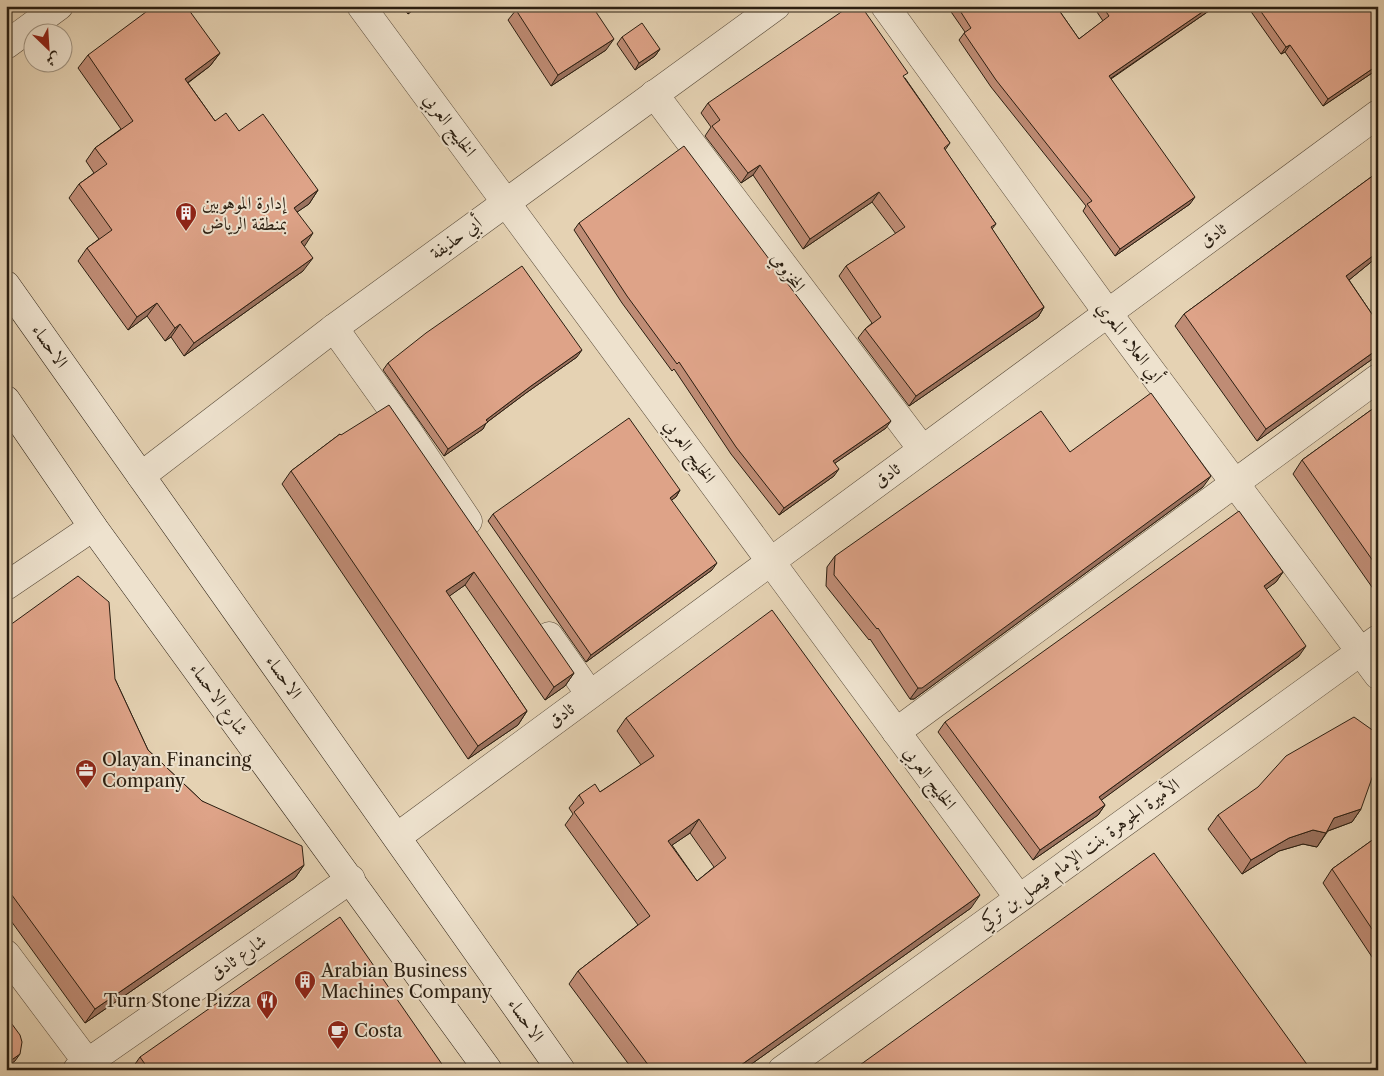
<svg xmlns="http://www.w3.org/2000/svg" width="1384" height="1076" viewBox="0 0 1384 1076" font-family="'Libre Caslon Text',Amiri,serif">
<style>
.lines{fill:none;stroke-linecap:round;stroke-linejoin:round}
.street-casing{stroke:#594b3a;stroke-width:29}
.secondary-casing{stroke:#2a1e11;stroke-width:29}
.street{stroke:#eee2ce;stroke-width:28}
.secondary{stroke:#eee2ce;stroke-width:28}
.wall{fill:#bf8c75;stroke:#2a1e11;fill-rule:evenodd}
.shaded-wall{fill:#9b725f;stroke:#2a1e11}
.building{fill:#dea388;stroke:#2a1e11;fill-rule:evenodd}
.labels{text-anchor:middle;stroke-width:4;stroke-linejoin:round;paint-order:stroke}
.street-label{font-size:18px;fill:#2a1e11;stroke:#eee2ce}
.poi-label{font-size:18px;fill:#2a1e11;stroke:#eee2ce;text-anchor:start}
</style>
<rect width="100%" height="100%" fill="#e5d2b3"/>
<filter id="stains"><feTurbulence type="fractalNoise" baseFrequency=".004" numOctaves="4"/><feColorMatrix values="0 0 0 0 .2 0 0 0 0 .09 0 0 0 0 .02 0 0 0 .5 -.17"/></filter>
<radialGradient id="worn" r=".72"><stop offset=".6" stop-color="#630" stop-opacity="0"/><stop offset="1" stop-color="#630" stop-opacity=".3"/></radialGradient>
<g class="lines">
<!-- street casing -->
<g class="street-casing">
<g id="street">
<path d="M361 6 1018 897"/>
<path d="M885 6 1107 312 1378 675"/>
<path d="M6 45 59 6"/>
<path d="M654 94 922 449"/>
<path d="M334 328 409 433 468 521"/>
<path d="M141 476 334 328 776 6"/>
<path d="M6 586 93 527"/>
<path d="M549 636 589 693"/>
<path d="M896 732 1378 378"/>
<path d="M397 837 1378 114"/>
<path d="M6 954 93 1070"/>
<path d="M77 1070 351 879"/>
<path d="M782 1070 1378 639"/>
</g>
</g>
<!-- secondary casing -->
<g class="secondary-casing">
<g id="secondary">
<path d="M6 285 561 1070"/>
<path d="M6 400 93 527 488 1070"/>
</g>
</g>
<!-- street -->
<use href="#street" class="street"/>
<!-- secondary -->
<use href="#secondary" class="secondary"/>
</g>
<!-- wall -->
<g class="wall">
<path d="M402 6H418L408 14Z"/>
<path d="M947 6H1056L1079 39 1103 21 1093 6H1216L1111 79 1190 204 1115 256 1083 211 1086 206 991 87 959 40 965 32Z"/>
<path d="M1247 6H1378V69L1323 106 1285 52 1281 54Z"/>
<path d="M516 10 606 50 551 86 508 20Z"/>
<path d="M622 37 660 49 655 56 635 70 617 44Z"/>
<path d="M220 53 210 66 188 83 215 121 239 131 318 190 309 204 297 212 304 246 303 271 184 356 171 337 165 341 147 316 128 330 78 261 87 248 99 239 69 198 79 184 94 173 86 161 95 148 121 129 78 68 88 55Z"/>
<path d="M905 78 950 143 945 150 996 224 992 229 1044 307 1038 317 909 406 858 338 865 329 872 323 839 276 846 266 896 234 872 202 803 249 753 175 741 183 705 136 711 127 701 113 708 103Z"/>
<path d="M1378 172V261L1376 258 1349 280 1378 323V355L1257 441 1175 326 1184 314Z"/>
<path d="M579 223 886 428 835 463 834 476 779 515 731 454 674 369 672 371 622 303 574 230Z"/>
<path d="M577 357 526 393 486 423 483 429 444 456 383 370 388 363Z"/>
<path d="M1378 405V588L1374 590 1293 474 1302 460Z"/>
<path d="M340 434 574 673 565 686 545 700 465 585 449 596 527 711 518 725 468 759 282 484 291 471Z"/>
<path d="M1070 452 1203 487 914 699H910L870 639 869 640 826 586 827 567 835 556Z"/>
<path d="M680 490 676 497 671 500 712 570 586 662 488 521 493 514Z"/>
<path d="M1283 572 1276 582 1266 589 1299 656 1101 800 1105 805 1098 815 1033 860 938 732 945 722Z"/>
<path d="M6 628 115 679 148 750 202 801 304 865 295 878 85 1023 6 914Z"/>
<path d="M626 718 971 908 743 1070H633L569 984 578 971 638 925 565 825 573 814 569 808 579 795 600 792 641 765 617 731ZM690 833 714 867 697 881 672 845Z"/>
<path d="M1361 809 1352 822 1328 831 1317 847 1303 844 1279 851 1242 874 1208 829 1218 815Z"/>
<path d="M1378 836V966L1323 883 1332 869Z"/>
<path d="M140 1057 446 1070H131Z"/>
</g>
<!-- shaded-wall -->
<g class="shaded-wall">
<path d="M413 6H418L408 14Z"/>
<path d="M1211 6H1216L1104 83 1109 76Z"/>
<path d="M614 39 606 50 551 86 558 75Z"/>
<path d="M1290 45 1285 52 1281 54 1286 47Z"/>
<path d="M660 49 655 56 635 70 639 63Z"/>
<path d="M220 53 210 66 175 92 185 79Z"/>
<path d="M1378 65V69L1323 106 1328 99Z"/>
<path d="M760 165 753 175 741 183 748 173Z"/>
<path d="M318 190 309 204 284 221 294 208Z"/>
<path d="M879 192 872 202 803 249 810 239Z"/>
<path d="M1195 197 1190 204 1115 256 1120 249Z"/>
<path d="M313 233 304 247 301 242Z"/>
<path d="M1378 252V256L1376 258 1338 289 1346 276Z"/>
<path d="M313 258 303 271 184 356 194 343Z"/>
<path d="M157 303 147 316 128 330 137 317Z"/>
<path d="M1044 307 1038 317 909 406 916 396Z"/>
<path d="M180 324 171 337 165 341 175 328Z"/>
<path d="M1378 349V355L1257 441 1266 429Z"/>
<path d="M582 350 577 357 526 393 486 423 483 429 444 456 448 449 486 420 531 386Z"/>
<path d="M891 421 886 428 828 468 833 461Z"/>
<path d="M839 469 834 476 779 515 784 508Z"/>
<path d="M1211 476 1203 487 914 699H910L918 688Z"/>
<path d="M680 490 676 497 665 505 670 498Z"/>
<path d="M717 563 712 570 586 662 591 655Z"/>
<path d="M474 572 465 585 437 605 446 591Z"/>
<path d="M1283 572 1276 582 1257 596 1264 586Z"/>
<path d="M1306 646 1299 656 1092 807 1099 797Z"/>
<path d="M574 673 565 686 545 700 554 687Z"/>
<path d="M527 711 518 725 468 759 478 746Z"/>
<path d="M1105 805 1098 815 1033 860 1040 850Z"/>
<path d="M1361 809 1352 822 1325 832 1334 818Z"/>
<path d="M699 819 690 833 659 854 668 841Z"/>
<path d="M1313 830 1326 833 1317 847 1303 844 1279 851 1242 874 1251 860 1289 838Z"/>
<path d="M304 865 295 878 85 1023 95 1009Z"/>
<path d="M980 895 971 908 743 1070H734Z"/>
<path d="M20 1054 15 1061 6 1067V1064Z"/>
</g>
<!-- building -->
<g class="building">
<path d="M154 6H186L220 53 185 79 215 121 226 113 239 131 263 114 318 190 294 208 313 233 301 242 313 258 194 343 180 324 175 328 157 303 137 317 87 248 112 230 79 184 107 164 95 148 133 121 88 55Z"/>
<path d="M521 6H592L614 39 558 75 516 10Z"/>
<path d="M850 6H861L908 73 903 76 950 143 944 148 996 224 991 227 1044 307 916 396 865 329 881 317 846 266 905 227 879 192 810 239 760 165 748 173 712 126 720 120 708 103Z"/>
<path d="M957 6H1056L1079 39 1109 16 1102 6H1211L1109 76 1195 197 1120 249 1087 204 1092 201 996 80 964 33 971 28Z"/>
<path d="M1257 6H1378V65L1328 99 1290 45 1286 47Z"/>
<path d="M642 23 660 49 639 63 622 37Z"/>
<path d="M684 146 891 421 833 461 839 469 784 508 736 447 679 362 677 364 627 296 579 223Z"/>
<path d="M1378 172V252L1346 276 1378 323V349L1266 429 1184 314Z"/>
<path d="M522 266 582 350 531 386 486 420 488 422 448 449 388 363 426 333Z"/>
<path d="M1151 393 1211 476 922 688H918L878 628 877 629 834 575 835 556 1041 411 1070 452Z"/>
<path d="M389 405 574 673 554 687 474 572 446 591 527 711 478 746 291 471 340 434 341 435Z"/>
<path d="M1378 405V568L1302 460Z"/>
<path d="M629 418 680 490 670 498 717 563 591 655 493 514Z"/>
<path d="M1239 511 1283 572 1264 586 1306 646 1099 797 1105 805 1040 850 945 722Z"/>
<path d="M78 576 109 602 115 679 148 750 202 801 302 846 304 865 95 1009 6 887V628Z"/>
<path d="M772 610 980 895 734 1070H652L578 971 650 916 574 812 584 803 579 795 595 784 600 792 654 756 626 718ZM699 819 726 858 697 881 668 841Z"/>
<path d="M1354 717 1378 734V761L1361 809 1334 818 1326 833 1313 830 1289 838 1251 860 1218 815 1258 787 1286 756Z"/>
<path d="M1378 836V938L1332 869Z"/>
<path d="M1154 853 1311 1070H853Z"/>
<path d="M340 917 446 1070H149L140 1057Z"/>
<path d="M6 1016 20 1035 22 1042 20 1054 6 1064Z"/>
<path d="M1378 1063V1070H1368Z"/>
</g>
<!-- icons -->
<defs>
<g id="building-pin" transform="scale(1.125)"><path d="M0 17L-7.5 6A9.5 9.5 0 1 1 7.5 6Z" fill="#8f2418" stroke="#eee2ce"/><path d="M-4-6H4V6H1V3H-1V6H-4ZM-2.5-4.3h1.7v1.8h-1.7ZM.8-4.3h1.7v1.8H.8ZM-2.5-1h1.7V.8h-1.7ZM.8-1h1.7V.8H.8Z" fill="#fff"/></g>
<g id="office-pin" transform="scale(1.125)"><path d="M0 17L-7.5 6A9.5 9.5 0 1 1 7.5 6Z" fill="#8f2418" stroke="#eee2ce"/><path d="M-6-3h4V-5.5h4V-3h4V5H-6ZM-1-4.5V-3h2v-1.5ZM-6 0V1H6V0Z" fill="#fff"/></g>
<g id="restaurant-pin" transform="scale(1.125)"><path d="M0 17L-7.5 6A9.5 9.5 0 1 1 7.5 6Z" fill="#8f2418" stroke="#eee2ce"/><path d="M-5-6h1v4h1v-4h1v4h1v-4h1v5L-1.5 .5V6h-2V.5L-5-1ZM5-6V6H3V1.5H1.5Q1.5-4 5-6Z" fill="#fff"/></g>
<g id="cafe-pin" transform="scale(1.125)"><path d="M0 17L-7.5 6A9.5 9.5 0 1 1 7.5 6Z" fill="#8f2418" stroke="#eee2ce"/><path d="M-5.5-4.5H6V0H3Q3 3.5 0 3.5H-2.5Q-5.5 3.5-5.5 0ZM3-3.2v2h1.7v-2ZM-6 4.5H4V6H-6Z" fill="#fff"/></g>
</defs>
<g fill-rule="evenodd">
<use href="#building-pin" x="186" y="213"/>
<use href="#office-pin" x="86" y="770"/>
<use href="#building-pin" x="305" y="981"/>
<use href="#restaurant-pin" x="267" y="1001"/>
<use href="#cafe-pin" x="338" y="1031"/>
</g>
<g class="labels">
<!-- street labels -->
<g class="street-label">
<text transform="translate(450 125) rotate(53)" y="6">الخليج العربي</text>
<text transform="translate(1213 235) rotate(-36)" y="6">ثادق</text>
<text transform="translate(456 238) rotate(-36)" y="6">أبي حذيفة</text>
<text transform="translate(788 272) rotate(53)" y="6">المخزومي</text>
<text transform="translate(1130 342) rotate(53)" y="6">أبي العلاء المعري</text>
<text transform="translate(50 346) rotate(55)" y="6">الاحساء</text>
<text transform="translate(690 451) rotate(54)" y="6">الخليج العربي</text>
<text transform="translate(887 475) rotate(-37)" y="6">ثادق</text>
<text transform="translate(284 677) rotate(55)" y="6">الاحساء</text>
<text transform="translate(219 699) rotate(54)" y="6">شارع الاحساء</text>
<text transform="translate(561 715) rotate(-37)" y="6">ثادق</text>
<text transform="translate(930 778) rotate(53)" y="6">الخليج العربي</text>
<text transform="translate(1079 854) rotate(-36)" y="6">الأميرة الجوهرة بنت الإمام فيصل بن تركي</text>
<text transform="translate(238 957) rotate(-35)" y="6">شارع ثادق</text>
<text transform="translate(526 1020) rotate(55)" y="6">الاحساء</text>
</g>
<!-- poi labels -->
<g class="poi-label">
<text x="202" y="209">إدارة الموهوبين<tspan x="202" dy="21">بمنطقة الرياض</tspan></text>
<text x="102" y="766">Olayan Financing<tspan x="102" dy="21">Company</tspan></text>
<text x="321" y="977">Arabian Business<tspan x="321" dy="21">Machines Company</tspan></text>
<text x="251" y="1007" text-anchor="end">Turn Stone Pizza</text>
<text x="354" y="1037">Costa</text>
</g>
</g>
<!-- margin -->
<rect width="1384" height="1076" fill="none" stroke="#e5d2b3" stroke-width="25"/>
<rect x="8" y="8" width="1369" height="1061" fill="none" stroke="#2a1e11" stroke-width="2.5"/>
<rect x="12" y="12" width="1359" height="1051" fill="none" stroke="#2a1e11"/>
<!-- north arrow -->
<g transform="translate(48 48) rotate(155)"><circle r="24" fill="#eee2ce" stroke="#a09482"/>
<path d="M0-4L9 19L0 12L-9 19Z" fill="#8f2418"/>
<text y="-8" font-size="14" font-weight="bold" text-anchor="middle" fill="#2a1e11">ش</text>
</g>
<rect width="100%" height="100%" filter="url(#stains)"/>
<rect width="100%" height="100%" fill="url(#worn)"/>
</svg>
